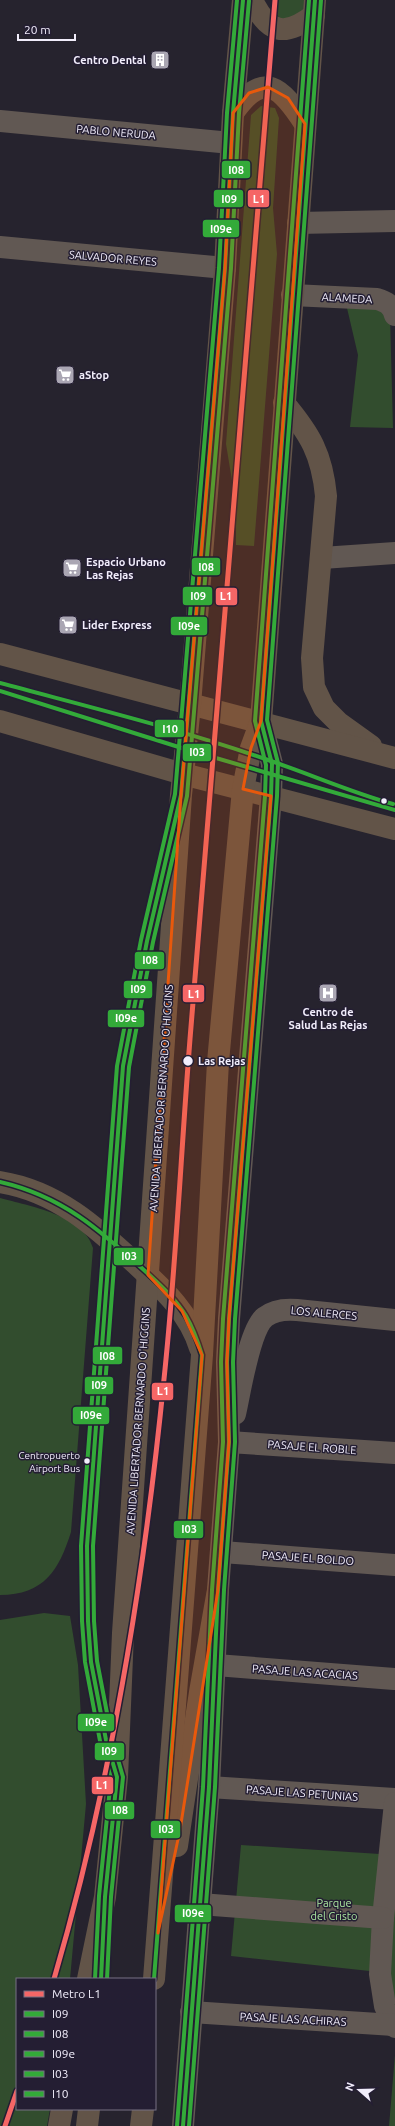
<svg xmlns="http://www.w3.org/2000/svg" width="395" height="2126" viewBox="0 0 395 2126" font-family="Ubuntu,sans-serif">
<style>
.green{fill:#324d2e}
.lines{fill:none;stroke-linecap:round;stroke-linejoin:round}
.street{stroke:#615853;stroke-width:22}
.primary{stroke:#625448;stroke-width:22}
.bus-1-casing{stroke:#241e33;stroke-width:7}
.bus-2-casing{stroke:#241e33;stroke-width:7}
.bus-3-casing{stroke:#241e33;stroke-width:7}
.bus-4-casing{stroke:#241e33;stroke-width:7}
.bus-5-casing{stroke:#241e33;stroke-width:7}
.bus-1{stroke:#33aa39;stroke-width:4}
.bus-2{stroke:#33aa39;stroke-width:4}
.bus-3{stroke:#33aa39;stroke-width:4}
.bus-4{stroke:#33aa39;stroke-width:4}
.bus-5{stroke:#33aa39;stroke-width:4}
.metro-1-casing{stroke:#241e33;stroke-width:8}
.metro-1{stroke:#f56666;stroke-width:5}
.marked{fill:#e8590c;fill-opacity:0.2;stroke:#e8590c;stroke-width:3;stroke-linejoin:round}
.bus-dot{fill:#f1edfb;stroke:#241e33;stroke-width:1.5}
.labels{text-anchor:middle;stroke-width:3;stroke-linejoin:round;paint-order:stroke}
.bus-label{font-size:10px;fill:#f1edfb;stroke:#241e33;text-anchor:end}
.poi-label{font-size:11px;font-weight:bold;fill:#f1edfb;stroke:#241e33;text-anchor:start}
.street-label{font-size:11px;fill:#f1edfb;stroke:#241e33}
.stop-label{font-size:11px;font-weight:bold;fill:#f1edfb;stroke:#241e33;text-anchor:start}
.park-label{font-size:11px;fill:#abe6a0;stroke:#241e33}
.line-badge{stroke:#241e33;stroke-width:1.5}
.badge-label{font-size:11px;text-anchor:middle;font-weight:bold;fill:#fff}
</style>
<rect width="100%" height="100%" fill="#26232e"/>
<!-- green -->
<g class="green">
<path d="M277 0H306L305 14 281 20 277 15Z"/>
<path d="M261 106 275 108 279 118 273 208 277 254 254 546 236 545V505L226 444 251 115Z"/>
<path d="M347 308 382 309 390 316 393 428 350 427 358 355Z"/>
<path d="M0 1198C29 1206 84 1215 93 1248L71 1532C59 1570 44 1595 0 1595Z"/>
<path d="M44 1613 70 1616 78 1665 86 1804 70 1979H17V2109H50L47 2126H0V1620Z"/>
<path d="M241 1845 395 1855V2016L388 1973 231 1956Z"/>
<path d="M395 2055V2126H389Z"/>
</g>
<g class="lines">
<!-- street -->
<g class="street">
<path d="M0 121 231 143"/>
<path d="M298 223 395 221"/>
<path d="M0 247 225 268"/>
<path d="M292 295 377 299C387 302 392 305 395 315"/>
<path d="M322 558 395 553"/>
<path d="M235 1414C240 1393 249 1330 265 1317 274 1310 286 1309 297 1310L395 1320"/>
<path d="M229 1442 395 1453"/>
<path d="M222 1552 395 1565"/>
<path d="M216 1665 394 1679"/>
<path d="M209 1787 395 1799"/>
<path d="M395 1803 383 1918 380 1974 385 2006 395 2027"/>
<path d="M200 1904 383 1918"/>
<path d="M191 2012 394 2025"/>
<path d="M183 2126 209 1787 218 1590 229 1442 227 1362 229 1319 271 796 272 764 261 721"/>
</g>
<!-- primary -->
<g class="primary">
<path d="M252 0C268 33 284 38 314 15"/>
<path d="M233 113C264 69 281 87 305 124"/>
<path d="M284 403C310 434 322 454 326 496L312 658 314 687 324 708 339 723 371 746"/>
<path d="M0 654 395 758"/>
<path d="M0 721 183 774 395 829"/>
<path d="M0 1182C57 1191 96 1227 136 1264 163 1289 189 1312 200 1348"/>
<path d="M177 1846 200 1692 218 1590"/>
<path d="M88 1979 105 1897 117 1777 123 1633 181 795 190 705 225 268 233 113 243 0"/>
<path d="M154 1979 202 1355 218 1062 243 789 251 748 261 721 315 0"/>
<path d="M59 2126 62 2109"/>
<path d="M87 2126 89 2109"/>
<path d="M141 2126 143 2109"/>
</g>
<!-- bus-1 casing -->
<g class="bus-1-casing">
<g id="bus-1">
<path d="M101 1979 105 1897 117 1777 106 1740 91 1662 88 1621 87 1546 123 1066 147 941 181 795 225 268 233 113 243 0"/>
<path d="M183 2126 209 1787 218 1590 229 1442 227 1362 229 1319 271 796 272 764 261 721 315 0"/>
</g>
</g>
<!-- bus-2 casing -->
<g class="bus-2-casing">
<g id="bus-2">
<path d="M107 1979 111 1897 123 1777 112 1739 97 1661 94 1621 93 1546 129 1067 153 942 187 796 231 268 239 113 249 1"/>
<path d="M189 2126 215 1787 224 1590 235 1442 233 1362 235 1319 277 796 278 763 267 720 321 0"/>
</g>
</g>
<!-- bus-3 casing -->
<g class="bus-3-casing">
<g id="bus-3">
<path d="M95 1979 99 1896 111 1778 100 1741 85 1662 82 1621 81 1546 117 1066 141 940 175 794 219 268 227 113 237 0"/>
<path d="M177 2126 203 1787 212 1590 223 1442 221 1362 223 1319 265 796 266 765 255 721 309 0"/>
</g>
</g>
<!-- bus-4 casing -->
<g class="bus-4-casing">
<g id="bus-4">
<path d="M0 691 185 749 395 810"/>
<path d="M0 1182C62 1196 100 1230 145 1271 160 1285 175 1298 186 1316 193 1328 198 1342 202 1355L154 1979"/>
</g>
</g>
<!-- bus-5 casing -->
<g class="bus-5-casing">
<path id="bus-5" d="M0 683C89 707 180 729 268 760 310 774 350 792 393 804"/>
</g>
<!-- bus-1 -->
<use href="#bus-1" class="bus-1"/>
<!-- bus-2 -->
<use href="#bus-2" class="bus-2"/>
<!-- bus-3 -->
<use href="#bus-3" class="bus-3"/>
<!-- bus-4 -->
<use href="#bus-4" class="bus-4"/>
<!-- bus-5 -->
<use href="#bus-5" class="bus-5"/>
<!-- metro-1 casing -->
<g class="metro-1-casing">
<g id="metro-1">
<path d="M54 1979C111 1785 144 1580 164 1379 176 1266 181 1152 190 1039 218 693 247 346 275 0"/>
<path d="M5 2126 17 2091"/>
</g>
</g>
<!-- metro-1 -->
<use href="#metro-1" class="metro-1"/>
</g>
<!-- marked area -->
<path class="marked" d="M268 87 288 98 305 124 261 721 251 748 243 789 271 796 229 1319 227 1362 229 1442 218 1590 180 1830 158 1933 202 1355 182 1311 148 1275 181 795 225 268 233 113 249 93Z"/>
<!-- icons -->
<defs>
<g id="building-square" transform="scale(1)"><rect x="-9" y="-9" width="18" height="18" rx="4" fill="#aaa6b3" stroke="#241e33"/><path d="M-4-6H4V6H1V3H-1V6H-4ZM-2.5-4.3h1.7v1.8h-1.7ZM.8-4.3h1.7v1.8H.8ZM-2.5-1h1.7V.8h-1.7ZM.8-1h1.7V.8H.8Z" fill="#fff"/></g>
<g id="supermarket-square" transform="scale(1)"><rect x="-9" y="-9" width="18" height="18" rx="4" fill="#aaa6b3" stroke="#241e33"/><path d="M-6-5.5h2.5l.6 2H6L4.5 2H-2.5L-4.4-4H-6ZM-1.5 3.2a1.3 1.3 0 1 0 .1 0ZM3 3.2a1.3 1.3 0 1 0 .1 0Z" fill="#fff"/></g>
<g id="hospital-square" transform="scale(1)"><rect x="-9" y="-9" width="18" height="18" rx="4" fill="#aaa6b3" stroke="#241e33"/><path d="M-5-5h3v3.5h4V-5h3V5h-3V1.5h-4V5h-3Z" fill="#fff"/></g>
</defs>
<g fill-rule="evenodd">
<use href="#building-square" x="160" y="60"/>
<use href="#supermarket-square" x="65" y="375"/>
<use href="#supermarket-square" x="72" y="568"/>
<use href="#supermarket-square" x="68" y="625"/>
<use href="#hospital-square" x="328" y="993"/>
</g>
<!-- markers -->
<g class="bus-dot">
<circle cx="384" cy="801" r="3.5"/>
<circle cx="188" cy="1061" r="5.5"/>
<circle cx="87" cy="1461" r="3.5"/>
</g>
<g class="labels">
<!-- bus labels -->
<g class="bus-label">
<text x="80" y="1459">Centropuerto<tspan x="80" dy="13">Airport Bus</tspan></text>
</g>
<!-- poi labels -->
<g class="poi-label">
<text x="146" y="64" text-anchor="end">Centro Dental</text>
<text x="79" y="379">aStop</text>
<text x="86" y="566">Espacio Urbano<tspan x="86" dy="13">Las Rejas</tspan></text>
<text x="82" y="629">Lider Express</text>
<text x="328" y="1016" text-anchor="middle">Centro de<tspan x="328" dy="13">Salud Las Rejas</tspan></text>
</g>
<!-- street labels -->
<g class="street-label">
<text transform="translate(116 132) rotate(5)" y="4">PABLO NERUDA</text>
<text transform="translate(113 258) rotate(5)" y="4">SALVADOR REYES</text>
<text transform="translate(347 298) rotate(3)" y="4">ALAMEDA</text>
<text transform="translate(161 1098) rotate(-86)" y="4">AVENIDA LIBERTADOR BERNARDO O'HIGGINS</text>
<text transform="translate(324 1313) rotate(5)" y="4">LOS ALERCES</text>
<text transform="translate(138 1421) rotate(-86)" y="4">AVENIDA LIBERTADOR BERNARDO O'HIGGINS</text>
<text transform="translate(312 1447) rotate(4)" y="4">PASAJE EL ROBLE</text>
<text transform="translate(308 1558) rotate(4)" y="4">PASAJE EL BOLDO</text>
<text transform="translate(305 1672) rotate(4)" y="4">PASAJE LAS ACACIAS</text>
<text transform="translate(302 1793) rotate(4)" y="4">PASAJE LAS PETUNIAS</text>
<text transform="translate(293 2019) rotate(3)" y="4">PASAJE LAS ACHIRAS</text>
</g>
<!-- stop labels -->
<g class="stop-label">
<text x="198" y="1065">Las Rejas</text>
</g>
<!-- park labels -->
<g class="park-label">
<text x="334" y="1907">Parque<tspan x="334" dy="13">del Cristo</tspan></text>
</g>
</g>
<g class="line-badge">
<rect x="221" y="160" width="30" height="19" rx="4" fill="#33aa39"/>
<rect x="213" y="189" width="31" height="19" rx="4" fill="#33aa39"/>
<rect x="247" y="189" width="23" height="19" rx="4" fill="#f56666"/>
<rect x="202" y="219" width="38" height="19" rx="4" fill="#33aa39"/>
<rect x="191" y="557" width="30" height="19" rx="4" fill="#33aa39"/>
<rect x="182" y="586" width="31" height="20" rx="4" fill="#33aa39"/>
<rect x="215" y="587" width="23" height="19" rx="4" fill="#f56666"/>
<rect x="170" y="616" width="38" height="20" rx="4" fill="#33aa39"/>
<rect x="154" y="719" width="31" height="19" rx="4" fill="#33aa39"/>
<rect x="182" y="743" width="30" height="19" rx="4" fill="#33aa39"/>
<rect x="134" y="951" width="31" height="19" rx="4" fill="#33aa39"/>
<rect x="123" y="980" width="30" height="19" rx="4" fill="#33aa39"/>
<rect x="182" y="984" width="23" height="19" rx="4" fill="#f56666"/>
<rect x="107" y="1009" width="38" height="19" rx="4" fill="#33aa39"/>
<rect x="113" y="1247" width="31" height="19" rx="4" fill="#33aa39"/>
<rect x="92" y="1346" width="31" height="19" rx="4" fill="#33aa39"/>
<rect x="84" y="1376" width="30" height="19" rx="4" fill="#33aa39"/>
<rect x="151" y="1382" width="23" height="19" rx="4" fill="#f56666"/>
<rect x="72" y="1406" width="38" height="19" rx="4" fill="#33aa39"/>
<rect x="173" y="1520" width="31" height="19" rx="4" fill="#33aa39"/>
<rect x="77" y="1713" width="38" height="19" rx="4" fill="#33aa39"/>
<rect x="94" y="1742" width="31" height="19" rx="4" fill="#33aa39"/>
<rect x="91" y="1776" width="23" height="19" rx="4" fill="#f56666"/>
<rect x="104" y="1801" width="31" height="19" rx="4" fill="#33aa39"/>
<rect x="150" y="1820" width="31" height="19" rx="4" fill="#33aa39"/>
<rect x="174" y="1904" width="38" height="19" rx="4" fill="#33aa39"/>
</g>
<g class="badge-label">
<text x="236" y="174">I08</text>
<text x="229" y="203">I09</text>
<text x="259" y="203">L1</text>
<text x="221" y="233">I09e</text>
<text x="206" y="571">I08</text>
<text x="198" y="600">I09</text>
<text x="226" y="600">L1</text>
<text x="189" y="630">I09e</text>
<text x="170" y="733">I10</text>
<text x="197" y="756">I03</text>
<text x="150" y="964">I08</text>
<text x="138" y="993">I09</text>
<text x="194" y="998">L1</text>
<text x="126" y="1022">I09e</text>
<text x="129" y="1260">I03</text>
<text x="107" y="1360">I08</text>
<text x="99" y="1389">I09</text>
<text x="163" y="1395">L1</text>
<text x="91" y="1419">I09e</text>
<text x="189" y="1533">I03</text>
<text x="96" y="1726">I09e</text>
<text x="109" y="1755">I09</text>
<text x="102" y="1789">L1</text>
<text x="120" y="1814">I08</text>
<text x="166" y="1833">I03</text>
<text x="193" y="1917">I09e</text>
</g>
<!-- legend -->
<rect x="16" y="1978" width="140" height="132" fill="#241e33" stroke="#767183"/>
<rect x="24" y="1991" width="20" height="6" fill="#f56666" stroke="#767183"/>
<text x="52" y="1998" font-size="12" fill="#f1edfb">Metro L1</text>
<rect x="24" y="2011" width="20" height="6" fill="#33aa39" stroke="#767183"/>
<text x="52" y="2018" font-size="12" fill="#f1edfb">I09</text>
<rect x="24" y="2031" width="20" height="6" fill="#33aa39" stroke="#767183"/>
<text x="52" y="2038" font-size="12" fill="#f1edfb">I08</text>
<rect x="24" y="2051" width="20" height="6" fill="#33aa39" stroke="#767183"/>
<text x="52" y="2058" font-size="12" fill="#f1edfb">I09e</text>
<rect x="24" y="2071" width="20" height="6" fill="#33aa39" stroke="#767183"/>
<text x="52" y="2078" font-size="12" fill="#f1edfb">I03</text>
<rect x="24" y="2091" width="20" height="6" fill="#33aa39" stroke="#767183"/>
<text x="52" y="2098" font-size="12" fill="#f1edfb">I10</text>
<!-- north arrow -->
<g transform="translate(359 2090) rotate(290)" stroke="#241e33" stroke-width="3" paint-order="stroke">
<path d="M0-3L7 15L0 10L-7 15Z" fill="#f1edfb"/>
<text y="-6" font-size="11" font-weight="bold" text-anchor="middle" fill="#f1edfb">N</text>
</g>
<!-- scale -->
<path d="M18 34v6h57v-6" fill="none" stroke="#f1edfb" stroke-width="2"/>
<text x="24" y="34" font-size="12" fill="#f1edfb" stroke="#241e33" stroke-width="3" paint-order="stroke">20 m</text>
</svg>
